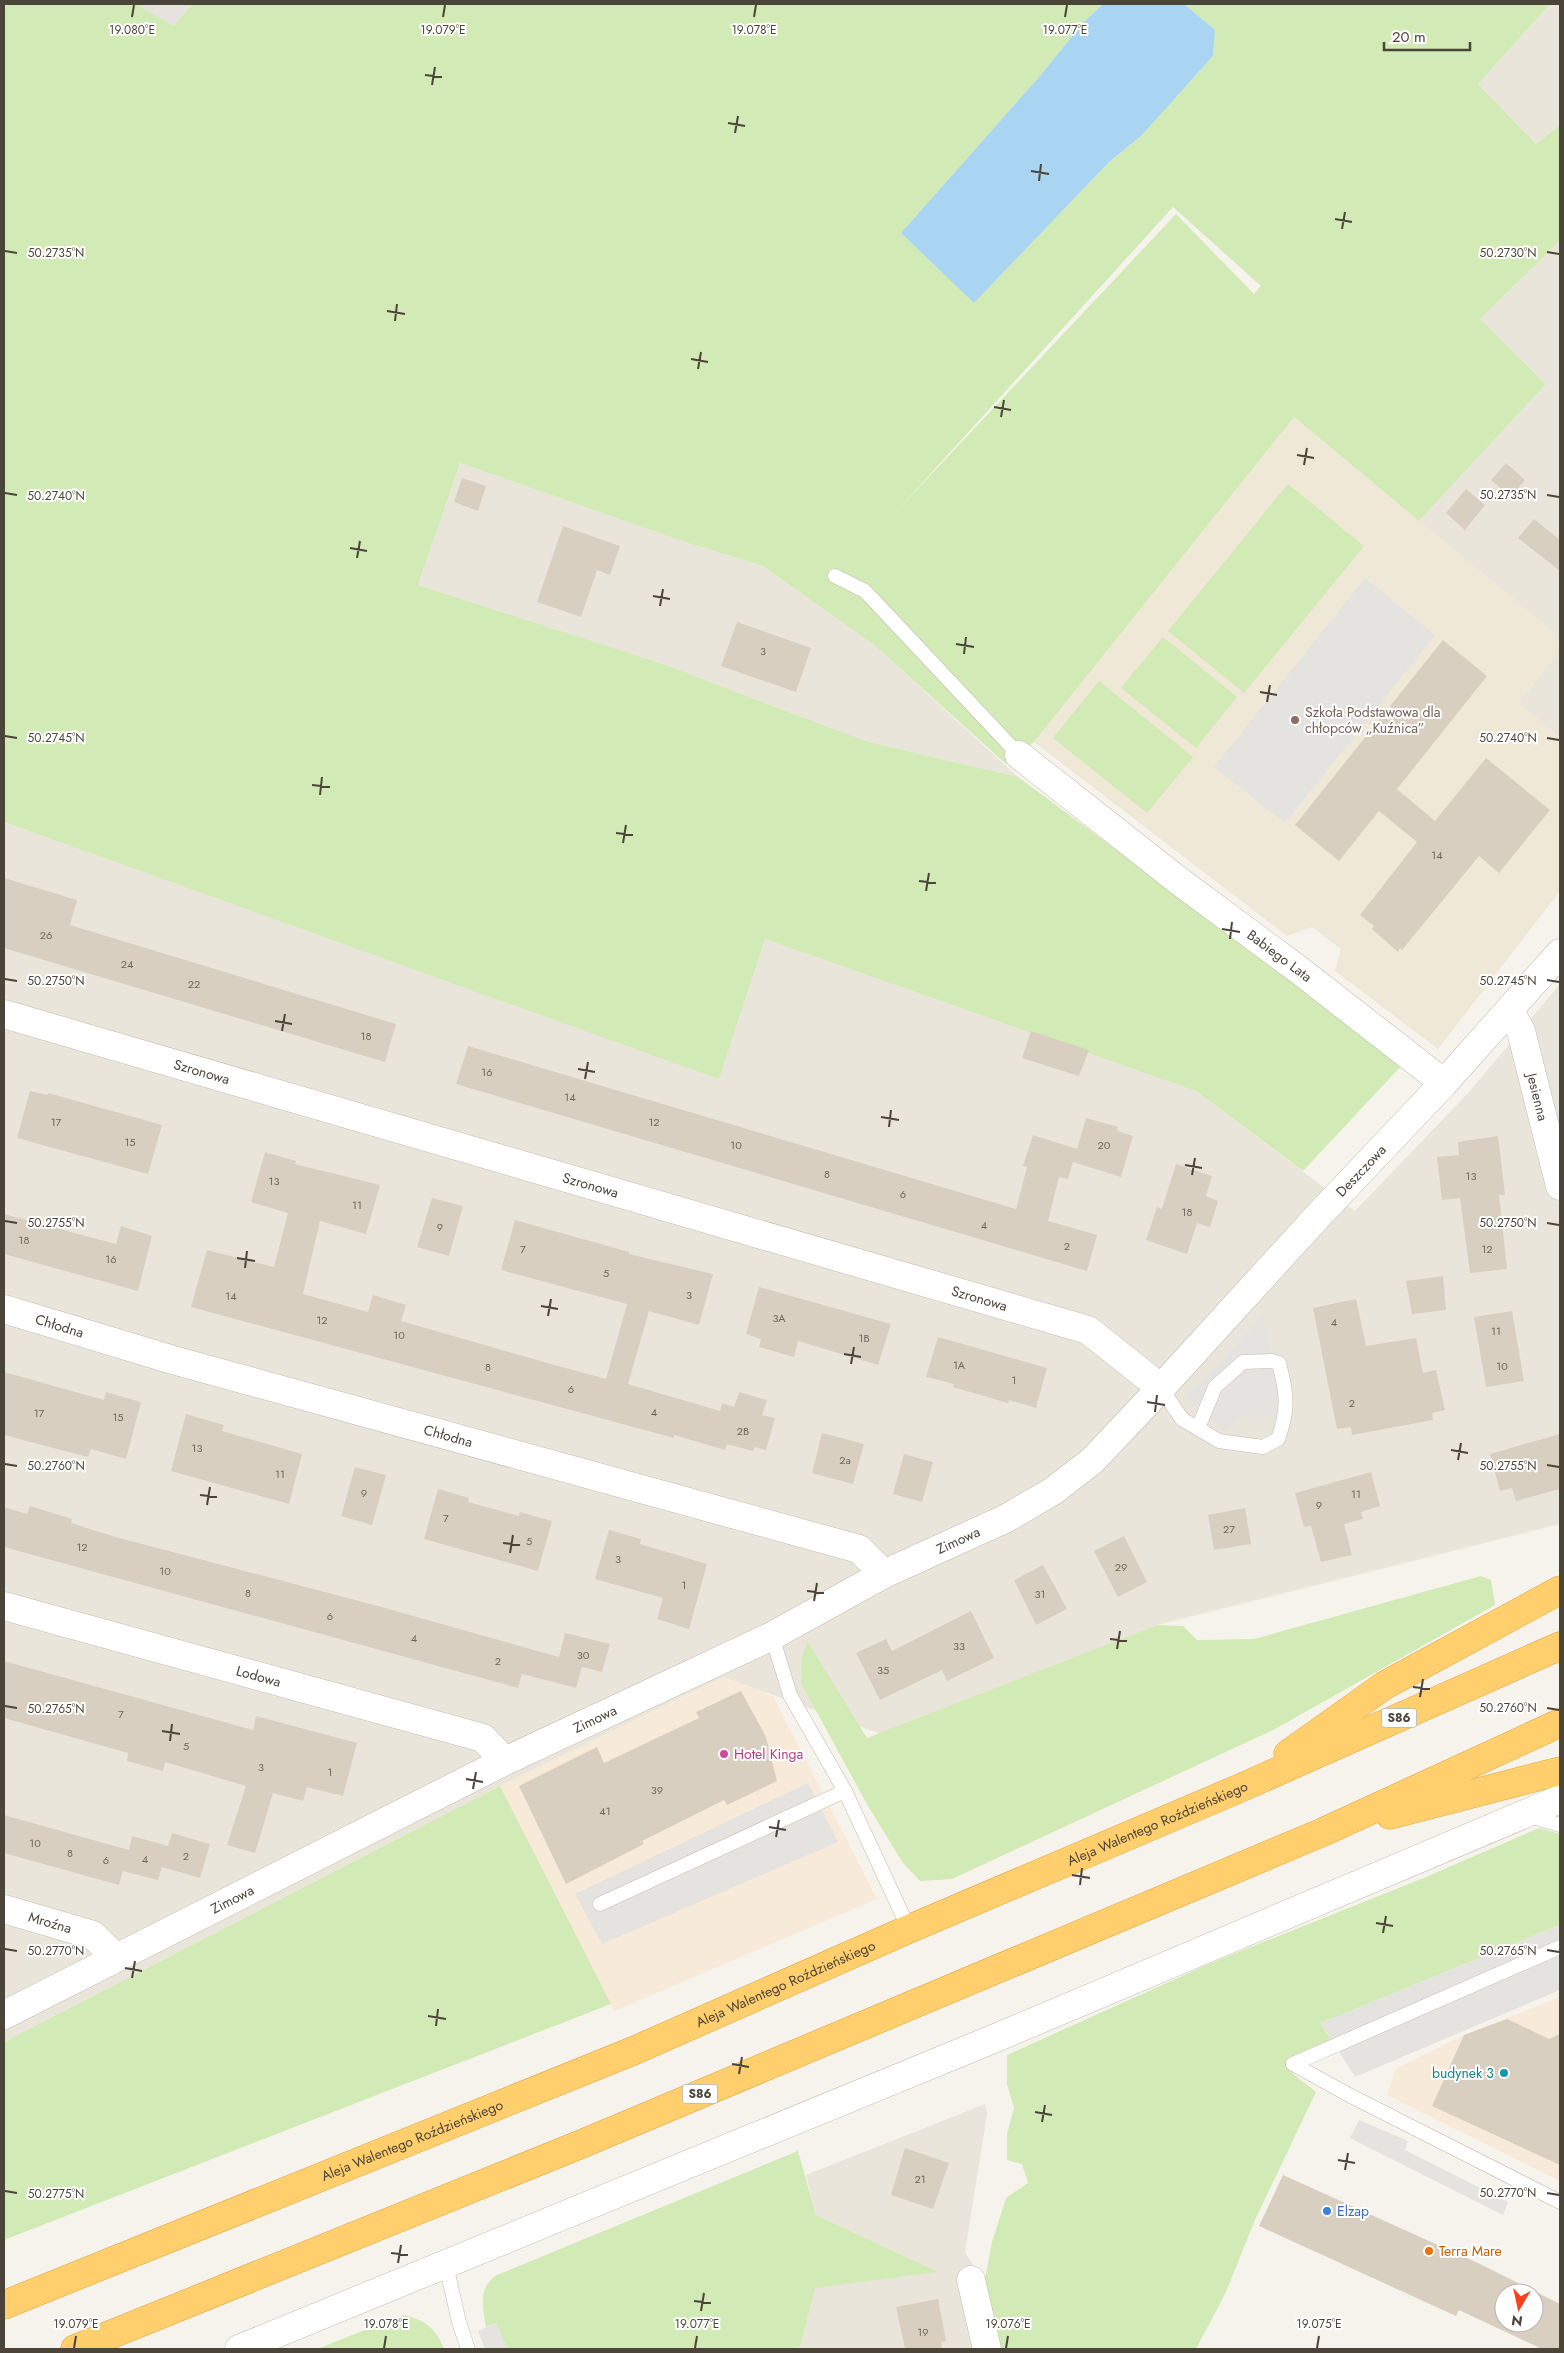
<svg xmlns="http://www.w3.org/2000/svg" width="1564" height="2353" viewBox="0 0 1564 2353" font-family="Jost,sans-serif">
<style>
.residential{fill:#eae5da}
.commercial{fill:#f7ead8}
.industrial{fill:#e6e2dd}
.education{fill:#efe8d6}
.green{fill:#d2eab5;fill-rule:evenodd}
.parking{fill:#e5e3e0}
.water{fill:#a9d4f2}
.building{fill:#d8cfc1;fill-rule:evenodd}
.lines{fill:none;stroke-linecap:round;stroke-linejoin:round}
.service-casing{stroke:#c2bbae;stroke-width:15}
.minor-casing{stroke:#c2bbae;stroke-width:29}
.tertiary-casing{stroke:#c2bbae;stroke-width:29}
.motorway-casing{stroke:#e0a43c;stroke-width:29}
.service{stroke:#fff;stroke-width:14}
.minor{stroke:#fff;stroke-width:28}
.tertiary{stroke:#fff;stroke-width:28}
.motorway{stroke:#ffcf6e;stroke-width:28}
.ticks{fill:none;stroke:#4b4439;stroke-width:2}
.education-dot{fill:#8d6e63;stroke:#fff;stroke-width:2}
.hotel-dot{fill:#d1479c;stroke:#fff;stroke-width:2}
.culture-dot{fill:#0f9aa8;stroke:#fff;stroke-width:2}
.shop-dot{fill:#3f7fe0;stroke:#fff;stroke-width:2}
.food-dot{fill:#e8710a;stroke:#fff;stroke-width:2}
.labels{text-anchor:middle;stroke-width:4;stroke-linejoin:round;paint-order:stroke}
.number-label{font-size:11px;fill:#6e675b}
.shield{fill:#fff;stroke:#817c74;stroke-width:1}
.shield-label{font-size:12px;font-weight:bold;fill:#4b4439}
.education-label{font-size:14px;fill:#785e54;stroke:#fff;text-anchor:start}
.street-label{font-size:14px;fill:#4b4439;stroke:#fff}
.hotel-label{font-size:14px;fill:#b23c85;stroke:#fff;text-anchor:start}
.culture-label{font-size:14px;fill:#0d838f;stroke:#fff;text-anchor:end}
.shop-label{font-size:14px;fill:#366cbe;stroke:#fff;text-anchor:start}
.food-label{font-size:14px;fill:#c56008;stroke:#fff;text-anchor:start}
.ticks-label{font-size:12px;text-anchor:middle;fill:#4b4439;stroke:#fff;stroke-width:4;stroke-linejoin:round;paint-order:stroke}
</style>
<rect width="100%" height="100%" fill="#f6f3ec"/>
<!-- residential -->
<g class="residential">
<path d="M1550 4H1560V125L1536 144 1478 84Z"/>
<path d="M1560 241V638L1419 521 1546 384 1480 319Z"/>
<path d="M460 463 685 542 763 566 873 644 1018 777 865 741 666 665 418 585Z"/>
<path d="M1560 651V738L1518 703Z"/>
<path d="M4 822 719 1078 765 939 1196 1091 1355 1211 1469 1092 1560 984V1524L1157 1625 881 1734 723 1677 500 1786 4 2042Z"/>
<path d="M985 2104 987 2114 965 2252 984 2284 1002 2349H784L800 2347 814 2288 937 2272 816 2215 806 2175Z"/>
</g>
<!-- commercial -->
<g class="commercial">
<path d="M723 1677 773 1696 877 1899 614 2011 500 1786Z"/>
<path d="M1560 1997V2181L1387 2095 1396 2069 1464 2035Z"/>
</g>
<!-- industrial -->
<path class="industrial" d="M136 4H192L174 26Z"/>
<!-- education -->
<path class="education" d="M1294 417 1560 638V651L1518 703 1560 738V891L1438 1049 1335 971 1341 949 1312 927 1287 936 1034 742Z"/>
<!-- green -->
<g class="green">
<path d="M4 4H136L174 26 192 4H1103L1083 23 1039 77 901 233 974 303 1109 162 1141 136 1213 56 1215 30 1184 4H1550L1478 84 1536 144 1560 125V241L1480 319 1546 384 1419 521 1294 417 1034 742 1006 764 873 644 763 566 685 542 460 463 418 585 666 665 865 741 1018 777 1404 1063 1303 1171 1196 1091 765 939 719 1079 4 822ZM1173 207 1261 286 1254 294 1176 214 894 514Z"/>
<path d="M1288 484 1364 546 1244 693 1168 631Z"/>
<path d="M1163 637 1237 697 1196 748 1121 688Z"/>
<path d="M1099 681 1193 757 1147 813 1053 738Z"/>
<path d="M1481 1576 1491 1580 1495 1605 1275 1729 952 1879 920 1881 903 1863 868 1806 802 1685 801 1658 808 1642 867 1738 1157 1625 1183 1626 1197 1640 1254 1639Z"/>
<path d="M500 1786 611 2004 4 2240V2042Z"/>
<path d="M1539 1828 1560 1834V1925L1321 2023 1333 2043 1289 2066 1293 2074 1316 2092 1255 2220 1226 2292 1196 2349H1002L984 2284 992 2242 1006 2198 1028 2183 1022 2164 1007 2160V2134L1014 2108 1007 2084V2055L1211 1963 1426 1877Z"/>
<path d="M798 2151 816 2215 938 2272 815 2288 800 2347 784 2349H507L496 2323 486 2327C483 2309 477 2287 497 2275Z"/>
<path d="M403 2315C426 2320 435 2328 444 2349H317Z"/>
</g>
<!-- parking -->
<g class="parking">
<path d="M1365 578 1435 635 1285 823 1214 767Z"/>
<path d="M1263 1316 1283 1419 1252 1416 1240 1417 1226 1432 1186 1397Z"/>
<path d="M808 1783 838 1842 602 1944 575 1894Z"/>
<path d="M1560 1925V1990L1355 2077 1321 2023Z"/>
<path d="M1359 2120 1408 2141 1405 2150 1508 2202 1503 2215 1350 2138Z"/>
<path d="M496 2323 507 2349H485L478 2331Z"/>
</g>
<!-- water -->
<path class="water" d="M1103 4H1184L1215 30 1213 56 1141 136 1109 162 974 303 901 233 1039 77 1083 23Z"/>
<!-- building -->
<g class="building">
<path d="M1506 463 1525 480 1511 497 1491 480Z"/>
<path d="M462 478 486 486 478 511 454 502Z"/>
<path d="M1466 489 1485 505 1465 530 1446 513Z"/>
<path d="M1534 519 1560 540V571L1518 538Z"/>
<path d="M563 526 620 546 610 575 597 570 581 617 537 602Z"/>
<path d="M737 622 811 648 796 692 721 666Z"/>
<path d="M1443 640 1487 676 1397 789 1435 821 1486 758 1550 810 1499 873 1479 856 1402 950 1400 948 1398 952 1372 929 1374 926 1360 915 1417 842 1379 811 1339 861 1295 825Z"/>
<path d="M4 878 77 900 70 925 396 1024 385 1062 4 948Z"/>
<path d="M1031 1031 1089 1050 1079 1076 1022 1058Z"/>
<path d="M468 1046 1016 1209 1027 1167 1023 1166 1033 1135 1077 1149 1086 1118 1118 1127 1117 1131 1133 1136 1121 1177 1073 1162 1068 1179 1059 1177 1048 1221 1097 1235 1087 1271 456 1084Z"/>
<path d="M30 1091 47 1095 48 1093 162 1125 148 1174 17 1138Z"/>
<path d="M1498 1136 1505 1195H1499L1507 1269 1470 1273 1460 1198 1442 1200 1437 1157 1459 1155 1458 1142Z"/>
<path d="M265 1152 296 1161 295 1164 380 1185 366 1234 320 1221 303 1294 368 1312 373 1295 406 1305 401 1321 551 1364 606 1379 627 1304 501 1270 515 1220 629 1252V1254L713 1274 699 1325 649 1311 628 1384 720 1411 722 1403 734 1407 739 1392 767 1400 762 1415 775 1418 766 1450 755 1447 753 1451 727 1444 725 1450 674 1435V1438L191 1307 207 1250 274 1267 288 1213 251 1202Z"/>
<path d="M1176 1164 1212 1176 1206 1196 1218 1201 1210 1227 1197 1223 1187 1254 1146 1240 1157 1207 1162 1209Z"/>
<path d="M432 1198 463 1206 449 1256 417 1247Z"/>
<path d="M4 1214 116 1244 121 1226 152 1236 138 1291 4 1254Z"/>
<path d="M1443 1276 1446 1310 1412 1314 1406 1281Z"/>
<path d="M759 1287 891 1324 878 1365 798 1341 794 1357 759 1347 761 1339 746 1334Z"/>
<path d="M1356 1299 1366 1346 1416 1338 1423 1373 1436 1370 1445 1410 1432 1413 1433 1420 1352 1435 1351 1427 1337 1429 1313 1308Z"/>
<path d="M1512 1311 1524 1381 1486 1387 1474 1317Z"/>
<path d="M938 1337 1047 1368 1036 1408 1009 1400 1008 1403 953 1387 954 1384 926 1377Z"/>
<path d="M4 1372 104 1400 106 1392 141 1402 126 1459 91 1449 88 1457 4 1435Z"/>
<path d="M186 1414 224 1425 222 1431 302 1454 289 1504 171 1471Z"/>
<path d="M822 1433 864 1444 853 1484 812 1473Z"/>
<path d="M1560 1434V1489L1516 1501 1512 1488 1500 1491 1490 1454Z"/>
<path d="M904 1454 933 1462 922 1502 893 1494Z"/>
<path d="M355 1467 386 1475 372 1525 341 1516Z"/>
<path d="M1371 1472 1380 1506 1361 1512 1363 1519 1344 1524 1352 1555 1321 1562 1311 1526 1304 1527 1295 1493Z"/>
<path d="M438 1489 469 1498 468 1502 519 1516 520 1512 552 1521 538 1571 424 1539Z"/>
<path d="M30 1506 72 1519 71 1523 112 1536 378 1606 559 1657 565 1633 610 1644 602 1672 582 1667 576 1688 522 1674 518 1688 4 1547V1507L27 1514Z"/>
<path d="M1245 1508 1251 1544 1214 1550 1208 1515Z"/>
<path d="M609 1530 641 1539 640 1544 707 1564 689 1629 657 1619 663 1598 595 1579Z"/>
<path d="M1124 1536 1147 1582 1118 1597 1094 1551Z"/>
<path d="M1043 1565 1067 1609 1036 1625 1014 1580Z"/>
<path d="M971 1611 994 1658 947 1681 942 1670 880 1700 856 1653 886 1639 892 1651Z"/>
<path d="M4 1661 253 1730 256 1716 357 1743 343 1796 307 1787 303 1801 273 1793 255 1853 227 1845 246 1786 165 1762 163 1771 127 1761 128 1753 4 1718Z"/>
<path d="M741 1691 766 1737 777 1781 727 1805 724 1800 642 1841 644 1844 566 1884 519 1786 597 1747 604 1763 699 1718 696 1712Z"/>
<path d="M4 1815 129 1850 132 1836 168 1846 172 1833 210 1844 200 1878 162 1867 158 1880 123 1871 126 1859 119 1885 4 1853Z"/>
<path d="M1507 2019 1549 2039 1560 2034V2165L1432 2106 1464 2035Z"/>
<path d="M905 2148 949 2163 933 2209 891 2195Z"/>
<path d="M1283 2175 1480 2264 1560 2304V2349H1542L1459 2310 1456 2316 1259 2226ZM1504 2293H1534V2323H1504Z"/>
<path d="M938 2299 946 2341 941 2342 942 2349H905L896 2307Z"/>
</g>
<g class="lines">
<!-- service casing -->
<g class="service-casing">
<g id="service">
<path d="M835 576 865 591 1019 755"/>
<path d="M1161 1388 1182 1419 1219 1441 1263 1447 1278 1439C1289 1408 1287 1394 1279 1363L1272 1361 1243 1362 1215 1387 1198 1428"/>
<path d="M772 1636 790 1695 845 1791 909 1929"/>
<path d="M1527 1815 1560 1825"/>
<path d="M600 1904 845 1791"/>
<path d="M1293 2064 1349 2095 1560 2202"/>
<path d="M1293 2064 1560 1947"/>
<path d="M446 2265 459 2322 468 2349"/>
</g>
</g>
<!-- minor casing -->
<g class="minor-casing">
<g id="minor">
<path id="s1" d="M1019 755 1179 881 1299 970 1444 1083"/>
<path id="s2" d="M1510 1011 1521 1031 1560 1186"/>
<path id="s3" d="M4 1014 1088 1330 1161 1388"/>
<path id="s4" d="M4 1309 173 1360 859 1549 884 1574"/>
<path id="s5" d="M4 1606 483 1738 505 1761"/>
<path id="s6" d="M4 1909 93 1935 115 1957"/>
<path id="s7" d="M4 2015 505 1761 772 1636 884 1574 1007 1518 1053 1491 1092 1461 1161 1388 1317 1217 1444 1083 1560 953"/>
<path d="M971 2280 987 2349"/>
</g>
</g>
<!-- tertiary casing -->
<g class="tertiary-casing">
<path id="tertiary" d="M239 2349 998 2037 1560 1799"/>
</g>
<!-- motorway casing -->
<g class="motorway-casing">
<g id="motorway">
<path d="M1288 1754 1385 1685 1560 1590"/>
<path d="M1390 1815 1560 1771"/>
<path id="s8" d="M4 2305 633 2051 909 1929 1238 1789 1560 1646"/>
<path d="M75 2349 579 2145 1323 1832 1560 1723"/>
</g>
</g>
<!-- service -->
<use href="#service" class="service"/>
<!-- minor -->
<use href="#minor" class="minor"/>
<!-- tertiary -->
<use href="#tertiary" class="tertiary"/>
<!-- motorway -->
<use href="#motorway" class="motorway"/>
</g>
<!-- ticks -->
<path class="ticks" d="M132 17 134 5M443 17 445 5M754 17 756 5M1065 17 1067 5M425 75 442 77M432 85 435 67M728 123 745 126M735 133 738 116M1031 171 1049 174M1039 181 1041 164M1335 219 1352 222M1342 229 1345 212M5 251 17 253M1547 252 1559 254M387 311 405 314M395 321 397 304M691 359 708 362M698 369 701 352M994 407 1011 410M1001 417 1004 400M1297 455 1314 458M1304 465 1307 448M5 493 17 495M1547 495 1559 497M350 548 367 551M357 558 360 541M653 596 670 599M660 606 663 589M956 644 974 647M964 654 966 637M1260 692 1277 695M1267 702 1270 685M5 736 17 738M1547 738 1559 740M312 785 330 787M320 795 322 777M616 833 633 835M623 843 626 825M919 881 936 883M926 891 929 873M1222 929 1240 932M1230 939 1232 922M5 979 17 981M1547 980 1559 982M275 1021 292 1024M282 1031 285 1014M578 1069 595 1072M585 1079 588 1062M881 1117 899 1120M889 1127 891 1110M1185 1165 1202 1168M1192 1175 1195 1158M5 1221 17 1223M1547 1223 1559 1225M237 1258 255 1261M245 1268 247 1251M541 1306 558 1309M548 1316 551 1299M844 1354 861 1357M851 1364 854 1347M1147 1402 1165 1405M1155 1412 1157 1395M1451 1450 1468 1453M1458 1460 1461 1443M5 1464 17 1466M1547 1465 1559 1467M200 1495 217 1497M207 1505 210 1487M503 1543 520 1545M510 1553 513 1535M807 1591 824 1593M814 1601 817 1583M1110 1639 1127 1641M1117 1649 1120 1631M1413 1687 1430 1689M1420 1697 1423 1679M5 1706 17 1708M1547 1708 1559 1710M162 1731 180 1734M170 1741 172 1724M466 1779 483 1782M473 1789 476 1772M769 1827 786 1830M776 1837 779 1820M1072 1875 1090 1878M1080 1885 1082 1868M1376 1923 1393 1926M1383 1933 1386 1916M5 1949 17 1951M1547 1950 1559 1952M125 1968 142 1971M132 1978 135 1961M428 2016 446 2019M436 2026 438 2009M732 2064 749 2067M739 2074 742 2057M1035 2112 1052 2115M1042 2122 1045 2105M1338 2160 1355 2163M1345 2170 1348 2153M5 2191 17 2193M1547 2193 1559 2195M391 2253 408 2255M398 2263 401 2245M694 2301 711 2303M701 2311 704 2293M74 2348 76 2336M384 2348 386 2336M695 2348 697 2336M1006 2348 1008 2336M1317 2348 1319 2336"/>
<!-- markers -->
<circle class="education-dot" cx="1295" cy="720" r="5"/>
<circle class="hotel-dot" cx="724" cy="1754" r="5"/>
<circle class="culture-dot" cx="1504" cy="2073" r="5"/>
<circle class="shop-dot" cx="1327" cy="2211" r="5"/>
<circle class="food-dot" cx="1429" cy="2251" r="5"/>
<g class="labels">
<!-- number labels -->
<g class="number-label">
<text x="763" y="655">3</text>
<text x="1437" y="859">14</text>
<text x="46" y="939">26</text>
<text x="127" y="968">24</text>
<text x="194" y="988">22</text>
<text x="366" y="1040">18</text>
<text x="487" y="1076">16</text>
<text x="570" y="1101">14</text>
<text x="56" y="1126">17</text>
<text x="654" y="1126">12</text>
<text x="130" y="1146">15</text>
<text x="736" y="1149">10</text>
<text x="1104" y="1149">20</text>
<text x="827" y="1178">8</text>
<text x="1471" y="1180">13</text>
<text x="274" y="1185">13</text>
<text x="903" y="1198">6</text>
<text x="357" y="1209">11</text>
<text x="1187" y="1216">18</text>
<text x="984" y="1229">4</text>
<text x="440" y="1231">9</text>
<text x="24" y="1244">18</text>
<text x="1067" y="1250">2</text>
<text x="523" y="1253">7</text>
<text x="1487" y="1253">12</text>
<text x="111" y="1263">16</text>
<text x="606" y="1277">5</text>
<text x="689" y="1299">3</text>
<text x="231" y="1300">14</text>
<text x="779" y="1322">3A</text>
<text x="322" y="1324">12</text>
<text x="1334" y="1326">4</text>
<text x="1496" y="1335">11</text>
<text x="399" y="1339">10</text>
<text x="864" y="1342">1B</text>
<text x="959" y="1369">1A</text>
<text x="1502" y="1370">10</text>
<text x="488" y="1371">8</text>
<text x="1014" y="1384">1</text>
<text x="571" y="1393">6</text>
<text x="1352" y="1407">2</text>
<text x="654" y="1416">4</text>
<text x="39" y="1417">17</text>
<text x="118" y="1421">15</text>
<text x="743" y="1435">2B</text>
<text x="197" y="1452">13</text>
<text x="845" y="1464">2a</text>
<text x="280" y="1478">11</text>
<text x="364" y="1497">9</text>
<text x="1356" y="1498">11</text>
<text x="1319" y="1509">9</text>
<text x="446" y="1522">7</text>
<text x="1229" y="1533">27</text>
<text x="529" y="1545">5</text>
<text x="82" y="1551">12</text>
<text x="618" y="1563">3</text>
<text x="1121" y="1571">29</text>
<text x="165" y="1575">10</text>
<text x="684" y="1589">1</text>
<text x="248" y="1597">8</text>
<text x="1040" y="1598">31</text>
<text x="330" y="1620">6</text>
<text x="414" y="1642">4</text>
<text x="959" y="1650">33</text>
<text x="583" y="1659">30</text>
<text x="498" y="1665">2</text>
<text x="883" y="1674">35</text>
<text x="121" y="1718">7</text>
<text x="186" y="1750">5</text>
<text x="261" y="1771">3</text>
<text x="330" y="1776">1</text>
<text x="657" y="1794">39</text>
<text x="605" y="1815">41</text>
<text x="35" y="1847">10</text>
<text x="70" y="1857">8</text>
<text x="186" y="1860">2</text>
<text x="145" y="1863">4</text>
<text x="106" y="1864">6</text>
<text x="920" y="2183">21</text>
<text x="923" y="2336">19</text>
</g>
<!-- shield labels -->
<g class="shield">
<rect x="1381.5" y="1708.5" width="35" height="19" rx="4"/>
<rect x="682.5" y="2084.5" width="35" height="19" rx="4"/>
</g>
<g class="shield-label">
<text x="1399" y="1722">S86</text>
<text x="700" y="2098">S86</text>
</g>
<!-- education labels -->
<g class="education-label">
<text x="1305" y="717">Szkoła Podstawowa dla<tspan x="1305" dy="16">chłopców „Kuźnica”</tspan></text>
</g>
<!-- street labels -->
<g class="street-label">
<text dy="5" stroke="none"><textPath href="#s1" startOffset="329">Babiego Lata</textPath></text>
<text dy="5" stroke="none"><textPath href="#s3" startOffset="206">Szronowa</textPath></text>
<text dy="5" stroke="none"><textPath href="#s2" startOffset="91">Jesienna</textPath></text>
<text dy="5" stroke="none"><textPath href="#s7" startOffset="1618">Deszczowa</textPath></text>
<text dy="5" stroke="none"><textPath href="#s3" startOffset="611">Szronowa</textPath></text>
<text dy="5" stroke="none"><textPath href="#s3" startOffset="1016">Szronowa</textPath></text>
<text dy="5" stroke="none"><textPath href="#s4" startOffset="58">Chłodna</textPath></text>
<text dy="5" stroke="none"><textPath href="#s4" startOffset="462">Chłodna</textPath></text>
<text dy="5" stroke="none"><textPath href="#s7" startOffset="1066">Zimowa</textPath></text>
<text dy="5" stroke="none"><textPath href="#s5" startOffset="264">Lodowa</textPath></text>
<text dy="5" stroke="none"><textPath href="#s7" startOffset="661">Zimowa</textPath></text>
<text dy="5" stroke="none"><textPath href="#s8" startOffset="1250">Aleja Walentego Roździeńskiego</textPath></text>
<text dy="5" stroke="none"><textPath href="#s7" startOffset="256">Zimowa</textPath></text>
<text dy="5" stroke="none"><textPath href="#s6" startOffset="48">Mroźna</textPath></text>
<text dy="5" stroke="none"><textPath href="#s8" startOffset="845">Aleja Walentego Roździeńskiego</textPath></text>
<text dy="5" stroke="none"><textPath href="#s8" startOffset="440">Aleja Walentego Roździeńskiego</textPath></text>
</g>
<!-- hotel labels -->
<g class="hotel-label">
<text x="734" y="1759">Hotel Kinga</text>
</g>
<!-- culture labels -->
<g class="culture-label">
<text x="1494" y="2078">budynek 3</text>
</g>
<!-- shop labels -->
<g class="shop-label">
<text x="1337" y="2216">Elzap</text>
</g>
<!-- food labels -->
<g class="food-label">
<text x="1439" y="2256">Terra Mare</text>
</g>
</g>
<g class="ticks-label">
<text x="132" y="34">19.080°E</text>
<text x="443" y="34">19.079°E</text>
<text x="754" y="34">19.078°E</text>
<text x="1065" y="34">19.077°E</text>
<text x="1508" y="257">50.2730°N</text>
<text x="56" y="257">50.2735°N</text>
<text x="1508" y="499">50.2735°N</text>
<text x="56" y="500">50.2740°N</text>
<text x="1508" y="742">50.2740°N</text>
<text x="56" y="742">50.2745°N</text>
<text x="1508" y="985">50.2745°N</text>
<text x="56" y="985">50.2750°N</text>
<text x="1508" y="1227">50.2750°N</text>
<text x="56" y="1227">50.2755°N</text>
<text x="1508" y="1470">50.2755°N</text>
<text x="56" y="1470">50.2760°N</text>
<text x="1508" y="1712">50.2760°N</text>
<text x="56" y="1713">50.2765°N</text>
<text x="1508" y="1955">50.2765°N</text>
<text x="56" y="1955">50.2770°N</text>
<text x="1508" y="2197">50.2770°N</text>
<text x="56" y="2198">50.2775°N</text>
<text x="76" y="2328">19.079°E</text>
<text x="386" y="2328">19.078°E</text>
<text x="697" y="2328">19.077°E</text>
<text x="1008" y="2328">19.076°E</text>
<text x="1319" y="2328">19.075°E</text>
</g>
<!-- border -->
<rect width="1564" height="2353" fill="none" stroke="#4b4439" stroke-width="10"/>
<!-- north arrow -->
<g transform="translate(1519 2308) rotate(189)"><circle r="24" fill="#ffffff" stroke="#b7b4b0"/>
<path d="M0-4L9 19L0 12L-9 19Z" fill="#fc3f1d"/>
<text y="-8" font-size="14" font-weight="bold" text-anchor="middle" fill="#4b4439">N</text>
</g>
<!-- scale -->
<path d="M1384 42v8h86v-8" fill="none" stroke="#4b4439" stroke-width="2.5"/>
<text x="1392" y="42" font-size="15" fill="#4b4439" stroke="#ffffff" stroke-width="4" paint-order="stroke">20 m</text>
</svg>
